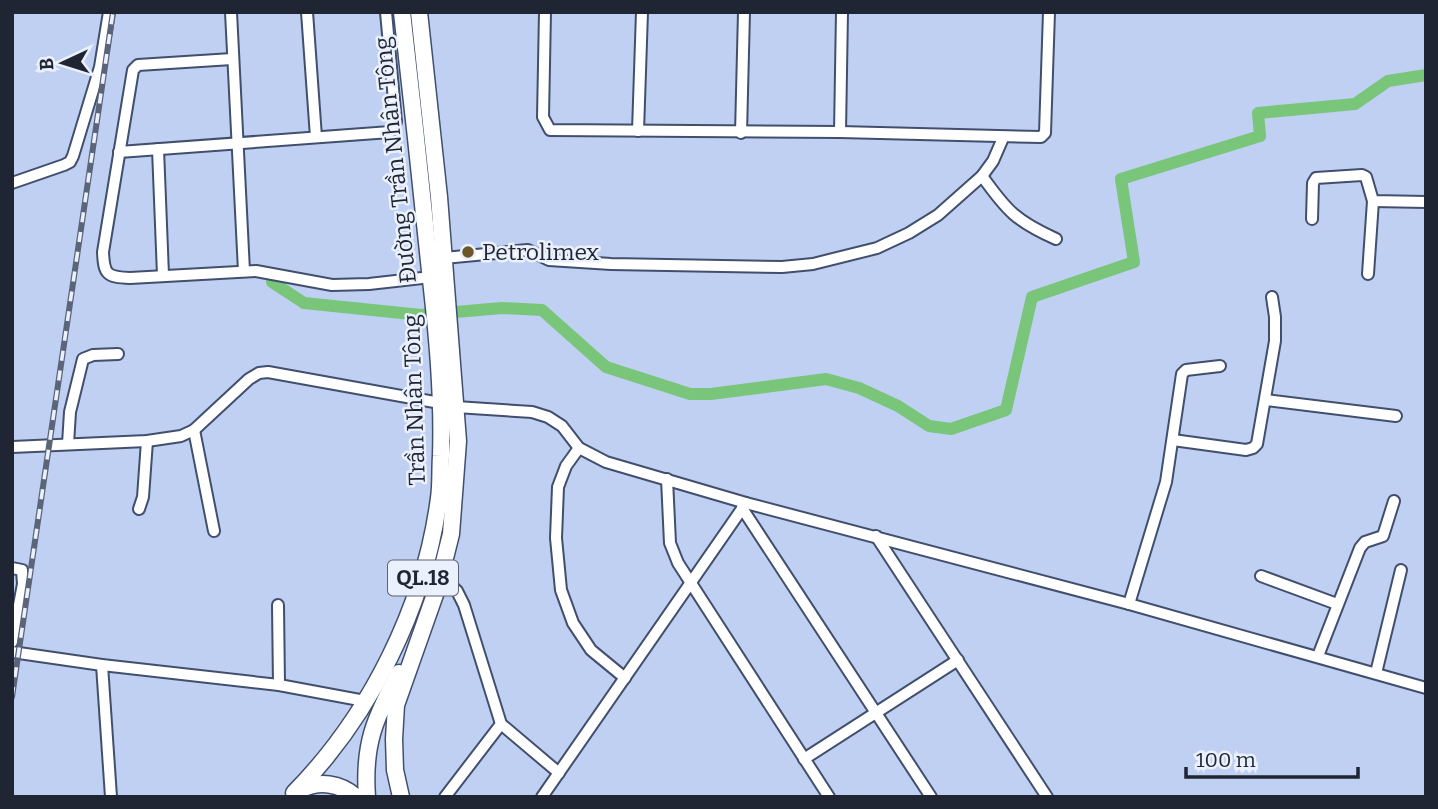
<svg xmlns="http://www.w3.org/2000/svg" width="1438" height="809" viewBox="0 0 1438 809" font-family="Bitter,serif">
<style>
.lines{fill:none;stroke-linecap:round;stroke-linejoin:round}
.canal{stroke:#79c57a;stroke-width:12}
.minor-casing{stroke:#414f6d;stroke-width:14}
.highway-casing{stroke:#414f6d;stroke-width:19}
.minor{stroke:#fff;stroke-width:10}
.highway{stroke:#fff;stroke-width:16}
.rail-casing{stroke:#5b657a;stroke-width:6}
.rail{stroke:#ebf1fc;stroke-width:3.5;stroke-dasharray:10;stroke-linecap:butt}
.poi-dot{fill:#6e5727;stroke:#ebf1fc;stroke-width:2.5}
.labels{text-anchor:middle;stroke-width:5;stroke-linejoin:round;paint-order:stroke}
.shield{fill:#ebf1fc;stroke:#5c626f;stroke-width:2}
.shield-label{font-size:21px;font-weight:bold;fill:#1f2532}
.street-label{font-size:23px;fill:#1f2532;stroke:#ebf1fc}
.poi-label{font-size:23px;fill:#1f2532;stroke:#ebf1fc;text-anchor:start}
</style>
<rect width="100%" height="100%" fill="#bfd0f3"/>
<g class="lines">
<!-- canal -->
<path class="canal" d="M272 282 304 303 421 315 502 308 542 310 606 367 690 394H711L826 379 859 388 898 406 929 426 951 429 1006 410 1032 297 1134 262 1121 179 1260 136 1258 113 1355 104 1388 81 1426 75"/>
<!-- minor casing -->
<g class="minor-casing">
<g id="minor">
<path d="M231 12 244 271"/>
<path d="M307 12 316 137"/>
<path d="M545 12 543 117 550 130 840 132 1041 137 1045 133 1049 12"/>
<path d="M232 59 138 65 133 70 103 252C104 275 107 277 130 278L256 271 332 285 369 284 431 277"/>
<path d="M638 131 642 12"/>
<path d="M840 132 842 12"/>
<path d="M741 133 744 12"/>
<path d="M158 149 163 275"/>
<path d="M119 152 390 132 396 122 386 12"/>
<path d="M982 176C1007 211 1016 221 1056 239"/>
<path d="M12 183 64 165 70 162 73 156 100 67 109 12"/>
<path d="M1312 219 1313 183 1316 178 1362 175 1366 177 1373 201 1426 202"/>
<path d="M444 258 528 250 549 260 611 264 782 267 813 264 877 248 909 233 938 215 982 176 993 161 1003 138"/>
<path d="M1368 274 1373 201"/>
<path d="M1266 400 1396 416"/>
<path d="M456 407 532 412 548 417 562 426 579 448 606 462 746 503 1129 604 1426 688"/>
<path d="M194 430 214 531"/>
<path d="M1173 440 1246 450 1253 448 1257 444 1275 341V317L1272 297"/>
<path d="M68 444 70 412 83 359 93 355 118 354"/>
<path d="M12 447 147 441 181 436 194 430 249 379 259 373 268 372 440 403"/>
<path d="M579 448 566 466 558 487 556 538 561 590 573 623 591 650 625 678"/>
<path d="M667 479 670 543 678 563 829 797"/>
<path d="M742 508 931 797"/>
<path d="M139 509 143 497 147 441"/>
<path d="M876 536 1047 797"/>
<path d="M12 568 22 570 23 584 12 642"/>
<path d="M441 575 457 591 464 605 501 724 559 773"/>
<path d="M1261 576 1337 604"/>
<path d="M1129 604 1166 482 1182 374 1186 370 1220 366"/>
<path d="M278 605 279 685"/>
<path d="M12 652 102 665 279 685 365 701"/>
<path d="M1318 656 1360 548 1365 542 1383 536 1394 501"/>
<path d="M102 665 111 797"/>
<path d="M1376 673 1401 570"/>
<path d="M804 759 958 660"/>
<path d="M445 797 501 724"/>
<path d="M542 797 746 503"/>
</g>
</g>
<!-- highway casing -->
<g class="highway-casing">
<g id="highway">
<path d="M300 790C319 780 340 783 356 797"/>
<path d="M294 793C370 716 425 606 439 498 441 485 440 470 441 456 443 394 437 332 430 271 421 185 412 98 402 12"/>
<path d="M367 797C363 744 375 718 399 673"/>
<path d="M401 797 395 770 394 739 396 705 438 586 451 534 458 441 439 197 419 12"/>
</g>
</g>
<!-- minor -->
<use href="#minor" class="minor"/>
<!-- highway -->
<use href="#highway" class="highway"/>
<!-- rail casing -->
<g class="rail-casing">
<path id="rail" d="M12 697 113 12"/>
</g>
<!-- rail -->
<use href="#rail" class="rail"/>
</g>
<!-- markers -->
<circle class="poi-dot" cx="468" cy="252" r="7"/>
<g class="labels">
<!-- shield labels -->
<rect class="shield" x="388" y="560.5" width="70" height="35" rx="5"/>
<g class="shield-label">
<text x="423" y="585">QL.18</text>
</g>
<!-- street labels -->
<g class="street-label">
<text transform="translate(395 160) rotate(-96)" y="8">Đường Trần Nhân Tông</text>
<text transform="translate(414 400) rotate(-92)" y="8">Trần Nhân Tông</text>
</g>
<!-- poi labels -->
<g class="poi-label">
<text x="482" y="260">Petrolimex</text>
</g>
</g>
<!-- border -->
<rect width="1438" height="809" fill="none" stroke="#1f2532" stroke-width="28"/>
<!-- north arrow -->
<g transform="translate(63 63) rotate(266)" stroke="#ebf1fc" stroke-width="5" paint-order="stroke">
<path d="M0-5L12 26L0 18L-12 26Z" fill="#1f2532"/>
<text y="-10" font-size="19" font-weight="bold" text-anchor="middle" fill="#1f2532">B</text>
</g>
<!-- scale -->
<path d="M1186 767v10h172v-10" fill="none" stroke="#1f2532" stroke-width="3.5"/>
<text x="1196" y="767" font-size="21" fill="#1f2532" stroke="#ebf1fc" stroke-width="5" paint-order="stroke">100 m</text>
</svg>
